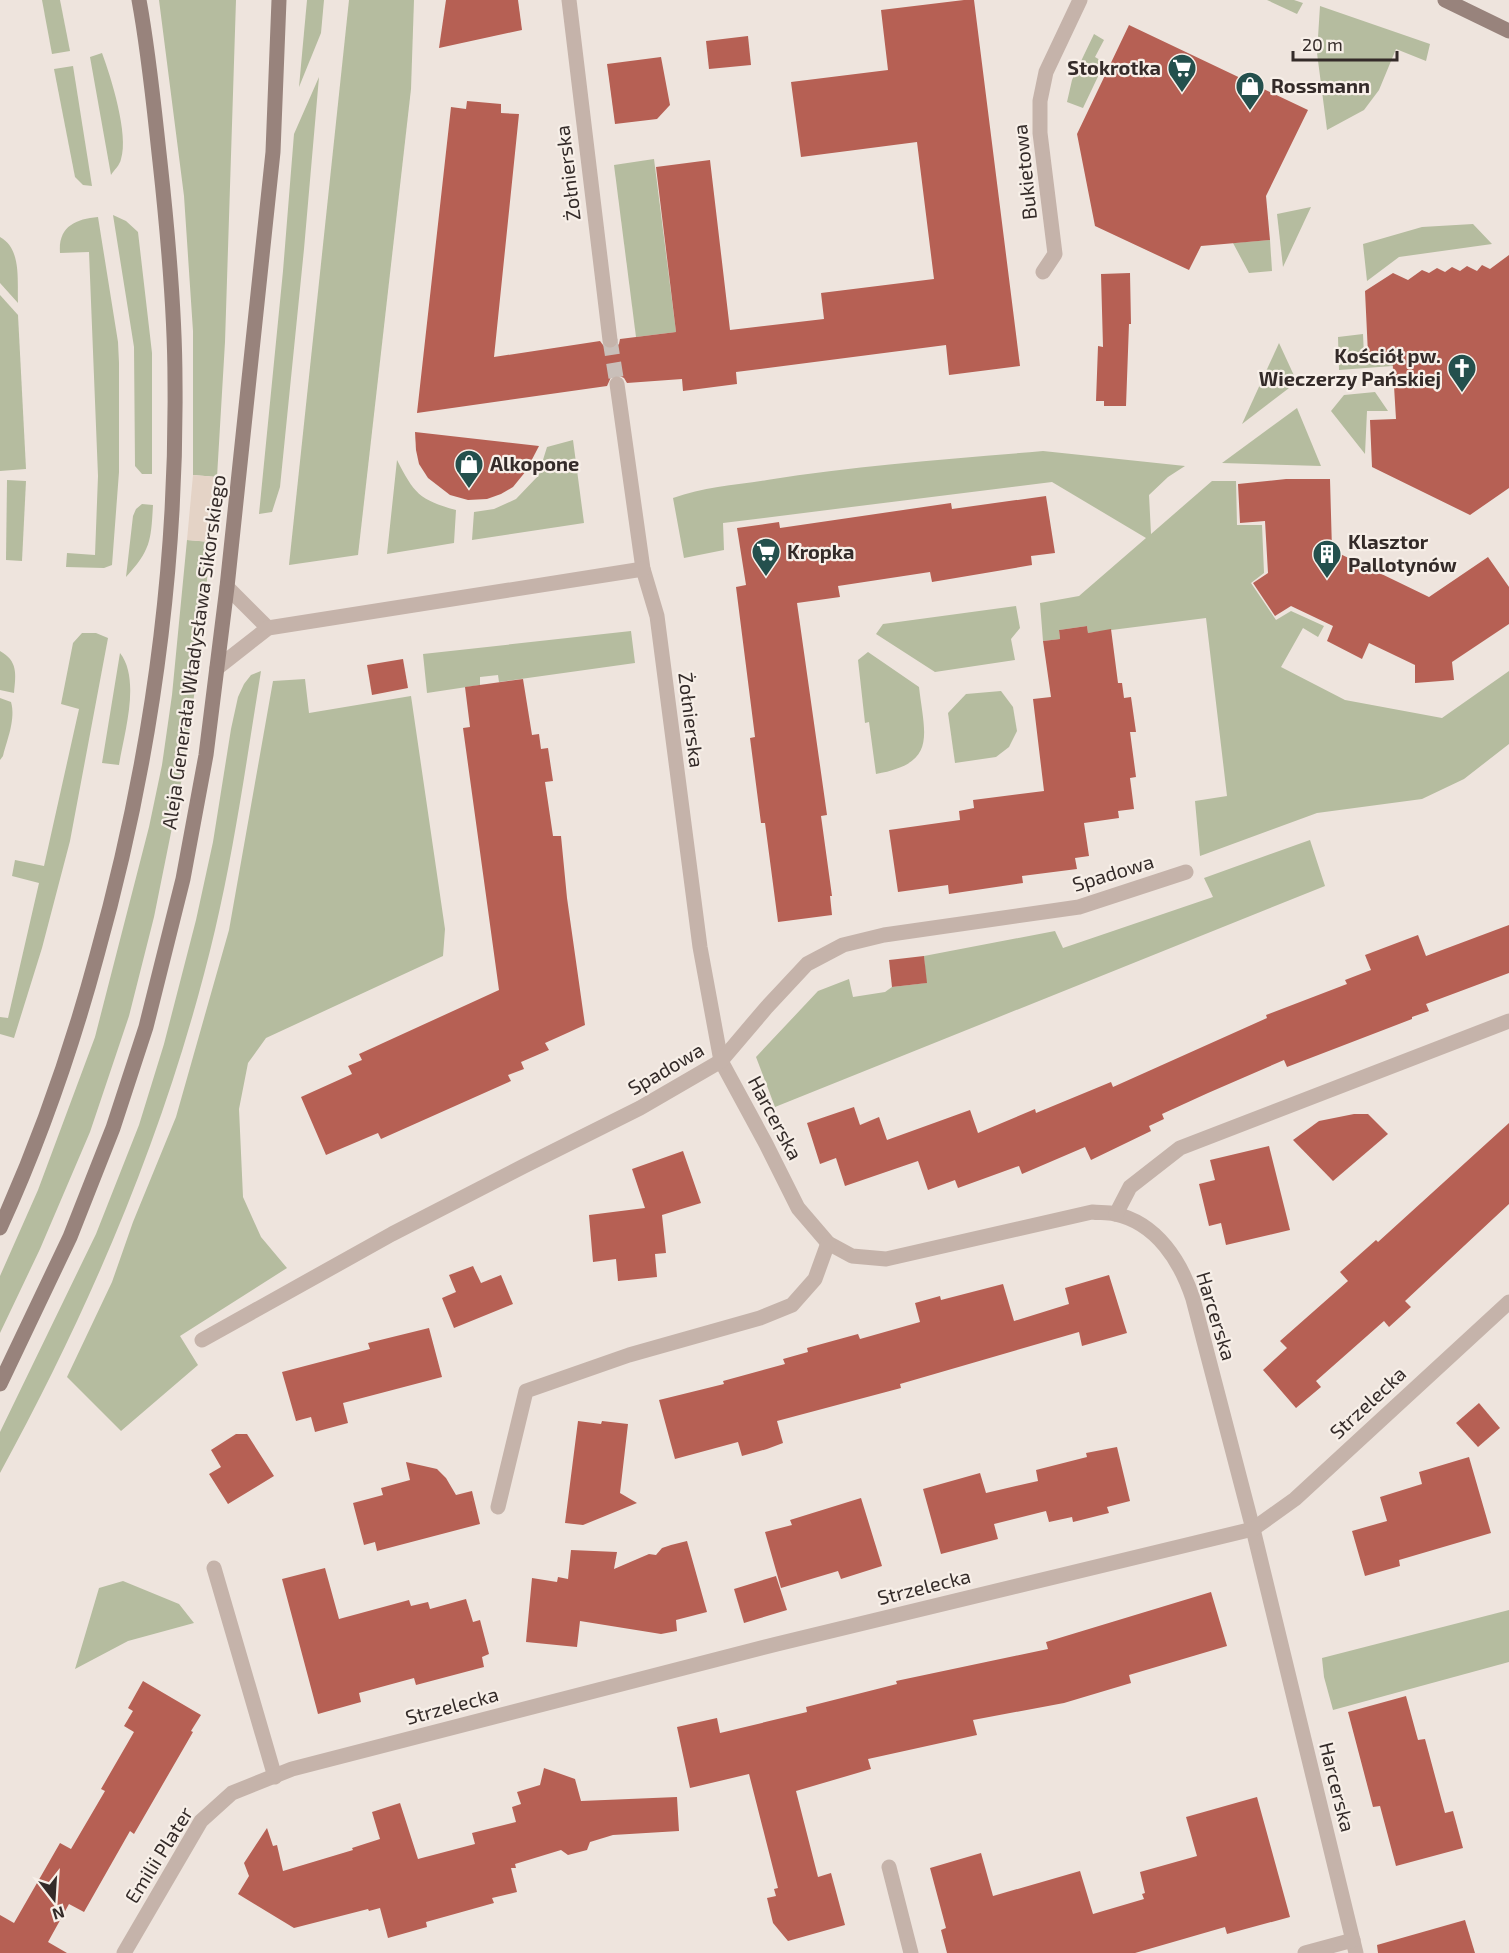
<svg xmlns="http://www.w3.org/2000/svg" width="1509" height="1953" viewBox="0 0 1509 1953" font-family="'Exo 2',sans-serif">
<style>
.green{fill:#b5bc9f}
.plaza{fill:#e4d3c6}
.building{fill:#b66054}
.lines{fill:none;stroke-linecap:round;stroke-linejoin:round}
.street-tunnel{stroke:#c9bfb9;stroke-width:15;stroke-dasharray:15 8;stroke-linecap:butt}
.street{stroke:#c5b3aa;stroke-width:15}
.secondary{stroke:#98837c;stroke-width:15}
.labels{text-anchor:middle;stroke-width:4.5;stroke-linejoin:round;paint-order:stroke}
.poi-label{font-size:20px;font-weight:bold;fill:#342b29;stroke:#f7efe8;text-anchor:start}
.street-label{font-size:20px;fill:#342b29;stroke:#f7efe8}
</style>
<rect width="100%" height="100%" fill="#eee4dd"/>
<!-- green -->
<g class="green">
<path d="M42 0H60L70 51 52 54Z"/>
<path d="M159 0H236L225 342 217 477 193 475V331L184 196Z"/>
<path d="M307 0H324L321 33 299 87Z"/>
<path d="M349 0H414L411 89 358 555 289 565Z"/>
<path d="M1267 0H1294L1303 3 1297 14Z"/>
<path d="M1320 6 1430 44 1426 61 1396 49 1379 90 1364 110 1327 130 1317 53Z"/>
<path d="M1094 34 1104 40 1095 57 1100 60 1098 64 1103 66 1083 108 1067 102 1072 80Z"/>
<path d="M102 53C111 77 129 135 121 159 120 165 114 170 111 175L90 57Z"/>
<path d="M73 66 92 186 83 185 75 177 54 69Z"/>
<path d="M319 77 304 249 280 487 272 512 259 514 283 271 294 134Z"/>
<path d="M654 159 676 332 636 337 614 165Z"/>
<path d="M1311 207 1283 267 1277 214Z"/>
<path d="M113 215 126 221 138 232 152 353V474H142L135 466 134 347Z"/>
<path d="M98 217 118 342 119 363V472L112 565 104 568 66 567 67 553 95 555 98 476 89 252 60 253C58 227 75 219 98 217Z"/>
<path d="M1473 224 1492 244 1399 257 1367 281 1363 244 1422 227Z"/>
<path d="M0 237C22 249 17 281 18 303L0 283Z"/>
<path d="M1270 240 1272 271 1249 273 1233 243Z"/>
<path d="M0 295 18 315 26 469 0 471Z"/>
<path d="M1363 334 1364 356 1406 353V365L1339 370 1338 337Z"/>
<path d="M1279 343 1297 382 1242 424Z"/>
<path d="M1375 392 1388 411H1367L1365 454 1331 411 1344 395Z"/>
<path d="M1297 408 1321 466 1222 463Z"/>
<path d="M573 440 584 523 472 540 474 512 494 509 516 499 538 476 547 447Z"/>
<path d="M1043 451 1185 466 1168 477 1149 495 1151 534 1212 481H1236L1237 525H1262L1264 573 1251 583 1276 620 1291 611 1324 626 1318 637 1303 628 1281 667 1345 700 1442 718 1509 671V744L1464 779 1422 799 1317 813 1200 856 1195 801 1227 796 1206 618 1088 633 1087 626 1059 630 1060 639 1043 641 1040 603 1079 596 1146 538 1052 482 723 523 724 550 684 558 673 498C703 487 735 485 767 480 858 465 951 459 1043 451Z"/>
<path d="M397 460C414 493 419 500 456 510L454 543 387 554Z"/>
<path d="M7 480 26 481 22 561 6 560Z"/>
<path d="M142 504 153 505C151 540 151 550 126 577L133 516 136 509Z"/>
<path d="M187 540 211 542 196 682 183 773 154 917 129 1016 90 1132 40 1249 0 1333V1276L38 1190 95 1037 149 827 162 765 172 695Z"/>
<path d="M1016 606 1020 628 1011 639 1015 660 935 672 876 634 883 624Z"/>
<path d="M631 631 635 663 499 682 498 675 480 677V685L427 693 423 654Z"/>
<path d="M82 633H96L108 638 70 841 42 948 14 1038 0 1034V1017L8 1018 39 883 12 876 15 860 44 866 79 709 61 704 73 643Z"/>
<path d="M0 651C18 661 16 674 14 693L0 690Z"/>
<path d="M868 652 919 687C925 737 937 763 876 774L869 722 865 723 858 660Z"/>
<path d="M120 653C141 680 124 733 119 765L102 763Z"/>
<path d="M261 671C247 757 235 845 215 930 170 1121 94 1301 0 1473V1432L96 1234 139 1125 164 1044 196 920 213 842 231 729 238 697 244 684 251 675Z"/>
<path d="M305 679 309 713 411 696 445 929 443 956 266 1038 248 1063 239 1109 243 1197 261 1237 287 1268 180 1336 198 1365 121 1431 67 1377 112 1282 133 1222 176 1117 229 930 273 681Z"/>
<path d="M1001 691 1013 707 1017 731 1009 747 996 757 955 763 948 713 966 694Z"/>
<path d="M0 698 11 702C16 719 7 740 3 756L0 760Z"/>
<path d="M1310 840 1325 886 775 1107 756 1057 818 991 849 979 853 997 885 992 892 987 926 983 924 956 1055 931 1063 948 1213 897 1204 878Z"/>
<path d="M123 1581 179 1604 194 1623 128 1641 75 1669 99 1588Z"/>
<path d="M1509 1610V1662L1333 1710 1324 1677 1322 1658Z"/>
</g>
<!-- plaza -->
<path class="plaza" d="M193 475 217 477 211 542 187 540Z"/>
<!-- building -->
<g class="building">
<path d="M446 0H518L522 30 439 48Z"/>
<path d="M964 0H974L1020 366 949 375 946 345 736 372 737 384 683 391 682 379 627 383 624 378 616 374 611 377 607 386 417 413 451 107 466 109 467 101 501 104V113L519 114 494 357 600 341 606 349 612 350 619 344 620 339 676 332 656 167 710 160 730 330 824 319 821 293 934 279 917 142 801 157 791 82 888 70 881 10Z"/>
<path d="M1129 25 1308 110 1266 196 1270 240 1201 246 1189 270 1095 226 1077 134Z"/>
<path d="M748 36 751 65 709 69 706 41Z"/>
<path d="M661 57 670 105 657 119 615 124 607 64Z"/>
<path d="M1509 255V488L1470 515 1372 467 1370 420 1396 419 1392 353 1368 354 1365 291 1393 273 1408 280 1422 270 1429 273 1437 268 1445 272 1452 267 1460 271 1467 266 1477 271 1482 265 1490 269Z"/>
<path d="M1130 273 1131 324H1129L1126 406H1104V401H1096L1098 346 1103 347 1101 274Z"/>
<path d="M415 432 539 446 526 471 513 487 501 494 487 499 468 500 450 495 428 478 419 464 416 450Z"/>
<path d="M1286 479H1330L1332 550 1429 597 1488 557 1509 587V624L1452 662 1454 680 1415 683V665L1369 643 1362 659 1327 641 1333 626 1291 606 1275 616 1253 583 1268 573 1265 521 1240 523 1238 484Z"/>
<path d="M1046 496 1055 553 1031 556 1032 565 932 582 930 572 838 586 840 597 797 603 827 815 821 816 832 896H830L832 915 778 922 765 823H761L750 738 755 737 736 587 746 585 737 528 779 522 780 528 951 503 952 509Z"/>
<path d="M1087 626 1088 633 1111 629 1118 683H1122L1124 698 1131 697 1136 732H1130L1136 777 1130 778 1134 809 1118 811 1119 818 1084 823 1089 856 1075 858 1077 869 1022 876 1023 883 949 894 948 885 898 892 889 830 960 820 959 811 974 808 973 800 1044 791 1033 699 1051 697 1043 641 1060 639 1059 630Z"/>
<path d="M403 659 408 688 372 695 367 665Z"/>
<path d="M523 679 532 735 539 734 541 749 548 748 553 781 545 782 553 836H561L567 898 585 1025 545 1043 549 1050 521 1062 524 1069 508 1075 511 1081 381 1139 378 1133 326 1155 301 1097 352 1074 348 1066 362 1060 359 1054 499 990 463 728 470 727 465 687Z"/>
<path d="M1509 925V973L1426 1004 1429 1011 1412 1017V1019L1287 1067 1284 1060 1208 1093 1162 1114 1164 1119 1149 1126 1151 1131 1091 1160 1085 1147 1022 1174 1019 1166 958 1188 955 1180 928 1190 918 1161 845 1186 836 1158 820 1164 807 1123 854 1107 860 1125 879 1117 887 1140 970 1110 978 1133 1035 1109 1036 1113 1111 1082 1113 1087 1267 1018 1266 1015 1347 984 1345 980 1371 970 1365 955 1418 935 1426 956Z"/>
<path d="M924 956 927 983 892 987 889 960Z"/>
<path d="M1354 1114H1368L1388 1134 1333 1181 1293 1140 1319 1121Z"/>
<path d="M1509 1123V1204L1405 1301 1411 1307 1389 1327 1384 1321 1316 1381 1321 1387 1296 1408 1263 1370 1287 1348 1280 1341 1348 1281 1340 1272 1376 1240 1378 1242Z"/>
<path d="M1269 1146 1290 1230 1226 1245 1221 1223 1209 1226 1199 1184 1215 1180 1210 1160Z"/>
<path d="M683 1151 701 1203 662 1215 666 1253 655 1254 657 1277 618 1281 616 1259 593 1262 589 1215 645 1208 632 1169Z"/>
<path d="M473 1266 481 1283 501 1275 513 1304 454 1328 442 1298 456 1292 449 1275Z"/>
<path d="M1109 1275 1127 1333 1082 1346 1079 1332 900 1384 901 1388 777 1421 783 1443 767 1449 742 1456 738 1442 675 1459 659 1400 724 1384 723 1381 785 1364 783 1359 808 1352 807 1348 858 1334 860 1339 920 1322 915 1303 940 1296 941 1300 1003 1284 1014 1321 1069 1304 1065 1288Z"/>
<path d="M429 1328 442 1377 343 1403 348 1423 315 1432 311 1417 296 1421 282 1372 370 1349 368 1343Z"/>
<path d="M1479 1403 1500 1428 1478 1447 1456 1423Z"/>
<path d="M578 1421 601 1424 602 1421 628 1424 620 1493 637 1503 583 1525 565 1523Z"/>
<path d="M236 1434H247L274 1476 228 1504 209 1474 221 1467 211 1450Z"/>
<path d="M1117 1447 1130 1501 1107 1507 1109 1513 1073 1522 1072 1517 1049 1522 1046 1511 994 1524 998 1539 941 1554 923 1489 980 1473 986 1493 1038 1481 1036 1470 1087 1457 1086 1453Z"/>
<path d="M1469 1457 1491 1533 1399 1560 1400 1566 1365 1576 1352 1531 1387 1521 1380 1497 1422 1484 1419 1472Z"/>
<path d="M406 1462 437 1469 446 1478 456 1495 472 1491 480 1524 377 1551 375 1542 364 1545 353 1503 383 1495 381 1488 410 1480Z"/>
<path d="M861 1498 882 1566 841 1579 838 1571 781 1588 765 1532 792 1525 790 1520Z"/>
<path d="M687 1541 707 1612 676 1620 677 1631 661 1634 580 1621 577 1647 526 1642 532 1578 557 1582 558 1577 568 1579 571 1550 617 1552 614 1569 649 1554 656 1555 662 1548 671 1545Z"/>
<path d="M325 1568 339 1619 409 1600 411 1606 428 1602 430 1609 466 1599 473 1622 480 1620 489 1654 482 1657 484 1667 416 1685 414 1678 359 1693 361 1702 318 1714 282 1579Z"/>
<path d="M776 1576 787 1610 744 1623 734 1589Z"/>
<path d="M1211 1592 1227 1646 1129 1675 1131 1683 1064 1703 973 1720 977 1735 868 1759 871 1769 796 1791 818 1877 831 1873 845 1925 788 1941 773 1923 767 1898 776 1896 774 1889 778 1888 749 1774 690 1788 677 1727 717 1718 720 1733 807 1712 806 1707 897 1684 896 1681 1048 1649 1046 1642Z"/>
<path d="M143 1681 201 1715 191 1731 193 1732 134 1834 130 1831 84 1912 69 1904 48 1942 67 1953H0V1915L14 1923 60 1843 71 1849 105 1791 101 1789 134 1732 124 1726 133 1711 128 1708Z"/>
<path d="M1406 1696 1418 1740 1425 1739 1445 1813 1453 1811 1463 1848 1396 1866 1380 1806 1373 1807 1348 1712Z"/>
<path d="M544 1768 575 1779 581 1801 677 1797 679 1831 613 1835 590 1842 587 1850 568 1855 561 1850 515 1864 516 1868H511L517 1892 492 1898 494 1903 426 1922 427 1927 388 1938 380 1908 369 1911 368 1909 294 1928 238 1894 249 1876 244 1863 267 1828 273 1846 277 1845 283 1871 353 1850 352 1848 380 1839 372 1812 400 1803 418 1859 475 1844 472 1833 516 1822 512 1807 521 1804 517 1792 540 1785Z"/>
<path d="M1257 1797 1290 1917 1227 1934 1225 1927 1135 1953H947L941 1930 946 1928 930 1868 981 1853 993 1896 1080 1871 1093 1914 1144 1899 1142 1894 1145 1893 1140 1872 1197 1856 1186 1817Z"/>
<path d="M1465 1920 1475 1953H1378L1377 1945Z"/>
</g>
<g class="lines">
<!-- street-tunnel -->
<path class="street-tunnel" d="M610 340 617 384"/>
<!-- street -->
<g class="street">
<path d="M569 0 610 340"/>
<path d="M1043 272 1055 254 1040 133V101L1046 72 1080 0"/>
<path d="M617 384 643 569 657 616 700 947 721 1061 766 1144 798 1208 828 1243 852 1256 886 1259 1092 1212C1099 1213 1108 1212 1115 1214 1157 1223 1181 1262 1193 1299L1253 1529 1356 1953"/>
<path d="M227 587 268 628"/>
<path d="M217 668 268 628 643 569"/>
<path d="M1116 1214 1130 1187 1180 1148 1509 1021"/>
<path d="M202 1340 392 1234 524 1166 640 1108 721 1061 766 1008 807 964 843 945 884 935 1079 907 1186 872"/>
<path d="M498 1507 526 1391 629 1355 760 1318 792 1305 815 1279 828 1243"/>
<path d="M214 1568 275 1777"/>
<path d="M889 1867 911 1953"/>
<path d="M124 1953 201 1821 232 1793 292 1769 777 1644 1253 1529 1295 1499 1509 1302"/>
<path d="M1305 1953 1353 1940"/>
</g>
<!-- secondary -->
<g class="secondary">
<path d="M1445 0 1509 31"/>
<path d="M0 1228C40 1140 72 1048 97 955 149 769 177 575 175 382 175 309 168 235 160 162 154 108 149 54 139 0"/>
<path d="M0 1384 70 1237 113 1128 146 1027 183 879 206 755 227 587 273 152 279 0"/>
</g>
</g>
<!-- icons -->
<defs>
<g id="supermarket-pin" transform="scale(1.5)"><path d="M0 17L-7.5 6A9.5 9.5 0 1 1 7.5 6Z" fill="#24504d" stroke="#f7efe8"/><path d="M-6-5.5h2.5l.6 2H6L4.5 2H-2.5L-4.4-4H-6ZM-1.5 3.2a1.3 1.3 0 1 0 .1 0ZM3 3.2a1.3 1.3 0 1 0 .1 0Z" fill="#fff"/></g>
<g id="shop-pin" transform="scale(1.5)"><path d="M0 17L-7.5 6A9.5 9.5 0 1 1 7.5 6Z" fill="#24504d" stroke="#f7efe8"/><path d="M-5-2.5h2.3a2.7 3.5 0 0 1 5.4 0H5L5.5 6h-11ZM-1.5-2.5h3a1.5 2.3 0 0 0-3 0Z" fill="#fff"/></g>
<g id="church-pin" transform="scale(1.5)"><path d="M0 17L-7.5 6A9.5 9.5 0 1 1 7.5 6Z" fill="#24504d" stroke="#f7efe8"/><path d="M-1.2-6h2.4v3.5h3.3v2.4h-3.3V6h-2.4V-.1h-3.3v-2.4h3.3Z" fill="#fff"/></g>
<g id="building-pin" transform="scale(1.5)"><path d="M0 17L-7.5 6A9.5 9.5 0 1 1 7.5 6Z" fill="#24504d" stroke="#f7efe8"/><path d="M-4-6H4V6H1V3H-1V6H-4ZM-2.5-4.3h1.7v1.8h-1.7ZM.8-4.3h1.7v1.8H.8ZM-2.5-1h1.7V.8h-1.7ZM.8-1h1.7V.8H.8Z" fill="#fff"/></g>
</defs>
<g fill-rule="evenodd">
<use href="#supermarket-pin" x="1182" y="68"/>
<use href="#shop-pin" x="1250" y="86"/>
<use href="#church-pin" x="1462" y="368"/>
<use href="#shop-pin" x="469" y="464"/>
<use href="#supermarket-pin" x="766" y="552"/>
<use href="#building-pin" x="1327" y="554"/>
</g>
<g class="labels">
<!-- poi labels -->
<g class="poi-label">
<text x="1161" y="75" text-anchor="end">Stokrotka</text>
<text x="1271" y="93">Rossmann</text>
<text x="1441" y="363" text-anchor="end">Kościół pw.<tspan x="1441" dy="23">Wieczerzy Pańskiej</tspan></text>
<text x="490" y="471">Alkopone</text>
<text x="1348" y="549">Klasztor<tspan x="1348" dy="23">Pallotynów</tspan></text>
<text x="787" y="559">Kropka</text>
</g>
<!-- street labels -->
<g class="street-label">
<text transform="translate(1025 172) rotate(-96)" y="7">Bukietowa</text>
<text transform="translate(568 173) rotate(-97)" y="7">Żołnierska</text>
<text transform="translate(194 652) rotate(-82)" y="7">Aleja Generała Władysława Sikorskiego</text>
<text transform="translate(691 720) rotate(83)" y="7">Żołnierska</text>
<text transform="translate(1113 873) rotate(-17)" y="7">Spadowa</text>
<text transform="translate(666 1069) rotate(-30)" y="7">Spadowa</text>
<text transform="translate(775 1118) rotate(62)" y="7">Harcerska</text>
<text transform="translate(1216 1316) rotate(73)" y="7">Harcerska</text>
<text transform="translate(1368 1403) rotate(-43)" y="7">Strzelecka</text>
<text transform="translate(924 1587) rotate(-14)" y="7">Strzelecka</text>
<text transform="translate(452 1706) rotate(-15)" y="7">Strzelecka</text>
<text transform="translate(1337 1787) rotate(76)" y="7">Harcerska</text>
<text transform="translate(159 1855) rotate(-58)" y="7">Emilii Plater</text>
</g>
</g>
<!-- north arrow -->
<g transform="translate(54 1899) rotate(163)" stroke="#f7efe8" stroke-width="4.5" paint-order="stroke">
<path d="M0-4.5L10 22L0 15L-10 22Z" fill="#342b29"/>
<text y="-9" font-size="16" font-weight="bold" text-anchor="middle" fill="#342b29">N</text>
</g>
<!-- scale -->
<path d="M1293 51v9h104v-9" fill="none" stroke="#342b29" stroke-width="3"/>
<text x="1302" y="51" font-size="18" fill="#342b29" stroke="#f7efe8" stroke-width="4.5" paint-order="stroke">20 m</text>
</svg>
